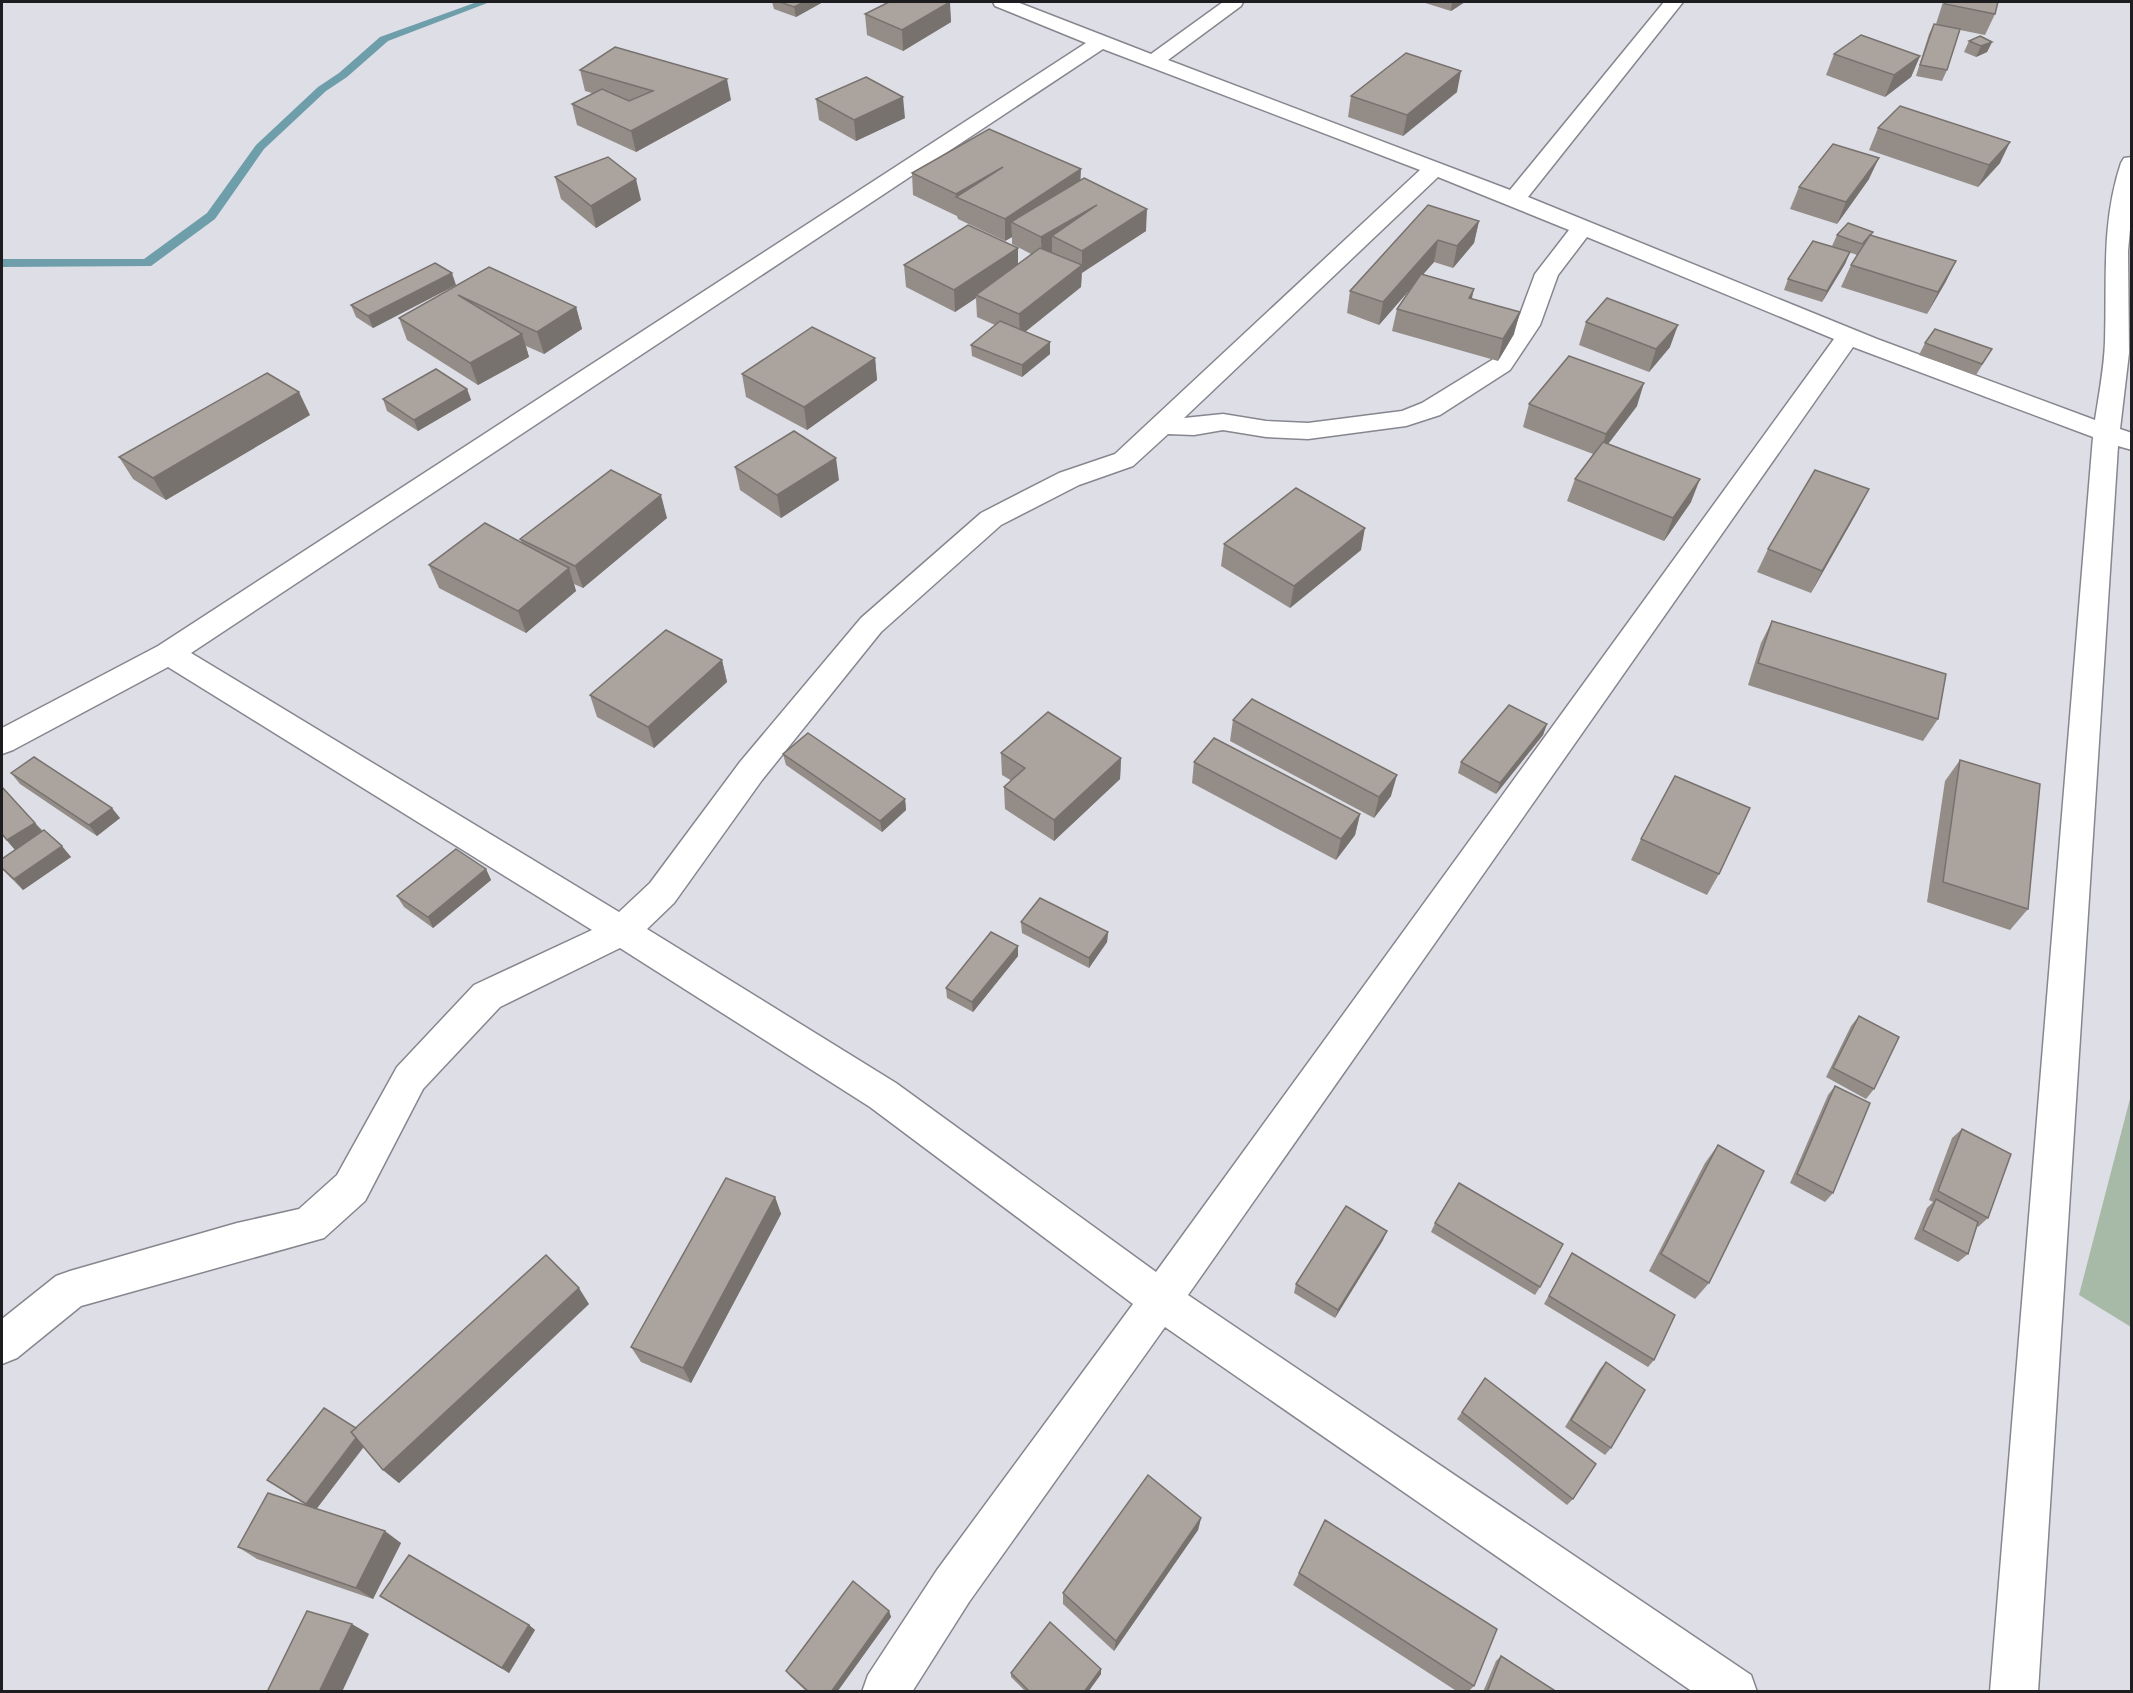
<svg xmlns="http://www.w3.org/2000/svg" width="2133" height="1693" viewBox="0 0 2133 1693" font-family="'Space Grotesk',sans-serif">
<style>
.green{fill:#a7baa7}
.lines{fill:none;stroke-linecap:round;stroke-linejoin:round}
.stream{fill:#6d9eaa;fill-rule:evenodd}
.minor-casing{stroke:#87868f;stroke-width:3}
.minor{fill:#fff;fill-rule:evenodd}
.wall{fill:#938c87}
.shaded-wall{fill:#78726e}
.building{fill:#aba39d;stroke:#78726e;stroke-width:1.5}
</style>
<rect width="100%" height="100%" fill="#dedee7"/>
<!-- green -->
<path class="green" d="M2131 1095V1327L2079 1295Z"/>
<g class="lines">
<!-- stream -->
<path class="stream" d="M477 2H490L388 41 347 77 326 91 264 149 215 219 151 266 2 267V259H144L207 213 256 145 318 87 339 73 380 37Z"/>
<!-- minor casing -->
<g class="minor-casing">
<path id="minor" d="M993 2H1017L1151 54 1223 2H1243L1241 6 1168 60 1510 190 1664 2H1683L1528 197 1877 339 2095 420C2099 394 2104 368 2105 342 2107 280 2101 223 2121 163L2124 158 2132 157V207L2128 251 2129 353 2120 429 2132 433V450L2118 446 2038 1692H1990L2093 437 1853 347 1188 1295 1751 1675 1757 1692H1693L1165 1327 969 1602 912 1692H862L868 1675 937 1570 1133 1304 870 1107 620 948 500 1007 423 1089 365 1201 324 1238 81 1306 17 1358 2 1364V1319L56 1276 70 1271 237 1223 299 1209 337 1175 397 1067 474 985 592 930 168 667 13 750 2 754V728L158 646 1086 43 995 6ZM1103 49 1420 170 1115 454 1059 473 981 513 861 618 740 762 650 883 619 912 191 653ZM1438 177 1569 230 1535 274 1516 325 1492 360 1422 403 1402 411 1308 423 1266 421 1223 414 1184 418ZM1587 237 1834 339 1156 1272 896 1083 647 929 674 903 762 780 881 632 1001 525 1079 485 1133 466 1168 434 1194 435 1223 430 1266 437 1308 439 1406 426 1440 415 1510 370 1540 325 1558 275Z"/>
</g>
<!-- minor -->
<use href="#minor" class="minor"/>
</g>
<!-- wall -->
<g class="wall">
<path d="M772 2H823L796 17 774 9Z"/>
<path d="M884 2H949L951 22 903 51 867 35 865 14 886 3Z"/>
<path d="M1422 2H1465L1451 11Z"/>
<path d="M1943 2H1998L1995 14 1985 35 1960 30 1947 70 1942 81 1916 76 1929 34 1934 24H1936Z"/>
<path d="M1969 41 1992 42 1987 52 1976 57 1964 52Z"/>
<path d="M1834 54 1920 56 1911 77 1885 97 1826 75Z"/>
<path d="M580 70 731 100 636 152 577 125 572 104 592 93 585 91Z"/>
<path d="M1457 92 1403 136 1348 117 1351 96Z"/>
<path d="M816 99 905 118 856 141 819 120Z"/>
<path d="M1878 128 2000 163 1978 187 1869 150Z"/>
<path d="M912 173 1080 180 1146 231 1082 272 1081 287 1025 332 1050 342V354L1022 377 972 356 971 345 995 325 977 317 976 298 955 312 906 287 904 265 1018 248V264L1031 254 1012 244V237L1005 241 958 219 957 216 913 195Z"/>
<path d="M555 177 641 200 596 228 561 199Z"/>
<path d="M1869 179 1837 224 1790 209 1799 187Z"/>
<path d="M1428 205 1479 221 1474 243 1453 268 1434 262 1423 274 1472 299 1514 334 1498 361 1392 331 1397 309 1410 289 1379 325 1347 313 1350 291Z"/>
<path d="M1837 235 1871 236 1956 261 1945 283 1927 314 1841 287 1851 265 1857 255 1832 246Z"/>
<path d="M1850 252 1845 264 1822 302 1784 290 1788 279Z"/>
<path d="M489 267 576 307 582 329 544 354 526 346 529 357 478 385 407 340 399 318Z"/>
<path d="M456 285 373 328 356 317 351 305Z"/>
<path d="M1586 322 1670 347 1649 372 1579 345Z"/>
<path d="M1925 343 1992 349 1976 375 1919 355Z"/>
<path d="M875 358 877 380 807 430 746 397 742 374Z"/>
<path d="M467 389 471 400 418 431 387 411 383 399Z"/>
<path d="M1529 404 1637 406 1608 444 1691 502 1664 541 1567 501 1575 479 1593 454 1523 427Z"/>
<path d="M310 415 166 500 133 479 119 457Z"/>
<path d="M735 467 839 480 781 518 740 490Z"/>
<path d="M1869 489 1857 512 1811 593 1757 572 1768 549Z"/>
<path d="M667 518 583 588 574 584 576 591 526 633 439 588 429 565 522 543 520 539Z"/>
<path d="M1224 544 1361 550 1290 608 1221 566Z"/>
<path d="M1772 621 1938 719 1923 741 1748 685 1761 643Z"/>
<path d="M722 660 727 682 654 748 597 717 590 695Z"/>
<path d="M1233 720 1391 796 1374 818 1230 741Z"/>
<path d="M1547 724 1543 735 1496 794 1458 773 1461 762Z"/>
<path d="M1001 753 1121 758 1120 779 1054 841 1005 809 1004 787 1012 781 1002 775Z"/>
<path d="M783 754 905 799 906 810 882 832 786 765Z"/>
<path d="M1960 760 2028 909 2010 930 1927 902 1945 781Z"/>
<path d="M1194 762 1360 814 1355 835 1336 860 1192 783Z"/>
<path d="M11 773 120 818 97 836 20 784Z"/>
<path d="M35 823 43 831 71 857 23 890 2 869V859L15 850 2 835Z"/>
<path d="M1641 839 1719 874 1707 895 1631 860Z"/>
<path d="M486 869 491 880 433 928 404 907 397 896Z"/>
<path d="M1021 922 1108 932 1107 942 1089 968 1022 933Z"/>
<path d="M1018 946V956L973 1012 947 998 946 988Z"/>
<path d="M1859 1016 1874 1089 1866 1099 1826 1077 1851 1026Z"/>
<path d="M1835 1086 1833 1193 1825 1202 1790 1183 1828 1095Z"/>
<path d="M1962 1129 1988 1218 1978 1227 1977 1226 1968 1254 1958 1262 1914 1239 1927 1208 1933 1202 1929 1200 1952 1138Z"/>
<path d="M1718 1145 1709 1283 1695 1299 1649 1271 1705 1163Z"/>
<path d="M775 1197 781 1214 691 1383 641 1362 631 1347Z"/>
<path d="M1435 1223 1540 1287 1535 1295 1431 1232Z"/>
<path d="M1383 1240 1335 1318 1294 1293 1296 1284Z"/>
<path d="M1572 1253 1654 1360 1648 1367 1544 1304Z"/>
<path d="M589 1304 399 1483 383 1470 364 1447 316 1509 401 1543 373 1599 257 1559 238 1547 306 1505 267 1480 356 1428Z"/>
<path d="M1606 1362 1611 1448 1605 1455 1565 1427 1600 1369Z"/>
<path d="M1485 1378 1573 1499 1567 1505 1457 1419Z"/>
<path d="M1201 1518 1198 1530 1114 1651 1063 1604V1593Z"/>
<path d="M1325 1520 1474 1686 1468 1692H1458L1293 1585Z"/>
<path d="M380 1596 529 1625 535 1630 509 1673Z"/>
<path d="M889 1611 891 1617 837 1692H807L790 1676 786 1671Z"/>
<path d="M1501 1656 1557 1692H1483L1496 1661Z"/>
<path d="M1011 1673 1101 1674 1088 1692H1026L1011 1677Z"/>
</g>
<!-- shaded-wall -->
<g class="shaded-wall">
<path d="M804 2H823L796 17 794 7Z"/>
<path d="M950 2 951 22 903 51 902 30Z"/>
<path d="M1452 2H1465L1451 11Z"/>
<path d="M1992 42 1987 52 1976 57 1981 46Z"/>
<path d="M1920 56 1911 77 1885 97 1894 75Z"/>
<path d="M1461 71 1457 92 1403 136 1407 115Z"/>
<path d="M727 79 731 100 636 152 631 131Z"/>
<path d="M903 97 905 118 856 141 854 120Z"/>
<path d="M2010 142 2000 163 1978 187 1989 165Z"/>
<path d="M1879 158 1869 179 1837 224 1846 202Z"/>
<path d="M1003 167 956 197V194Z"/>
<path d="M1081 169 1080 191 1011 222 1012 237 1005 241V219Z"/>
<path d="M636 179 641 200 596 228 591 206Z"/>
<path d="M1097 205 1052 236V253L1042 259 1041 237Z"/>
<path d="M1147 209 1146 231 1082 273V251Z"/>
<path d="M1479 221 1474 243 1453 268 1457 246Z"/>
<path d="M1438 240 1434 262 1379 325 1383 302Z"/>
<path d="M1018 248V270L976 295V298L955 312 954 290Z"/>
<path d="M1850 252 1845 264 1822 302 1827 291Z"/>
<path d="M1956 261 1945 283 1927 314 1938 292Z"/>
<path d="M1082 265 1081 287 1020 336 1019 314Z"/>
<path d="M452 273 456 285 373 328 368 316Z"/>
<path d="M1474 289 1469 311V298Z"/>
<path d="M576 307 582 329 544 354 537 332Z"/>
<path d="M1520 312 1514 334 1498 361 1503 339Z"/>
<path d="M1678 325 1670 347 1649 372 1656 349Z"/>
<path d="M522 334 529 357 478 385 470 363Z"/>
<path d="M1050 342V354L1022 377V365Z"/>
<path d="M875 358 877 380 807 430 804 407Z"/>
<path d="M1644 383 1637 406 1599 456 1606 434Z"/>
<path d="M467 389 471 400 418 431 414 420Z"/>
<path d="M299 392 310 415 166 500 153 478Z"/>
<path d="M836 458 839 480 781 518 777 495Z"/>
<path d="M1700 479 1691 502 1664 541 1673 518Z"/>
<path d="M1869 489 1857 512 1811 593 1822 571Z"/>
<path d="M661 495 667 518 583 588 575 566Z"/>
<path d="M1365 528 1361 550 1290 608 1294 586Z"/>
<path d="M569 568 576 591 526 633 518 611Z"/>
<path d="M722 660 727 682 654 748 648 727Z"/>
<path d="M1547 724 1543 735 1496 794 1500 783Z"/>
<path d="M1121 758 1120 779 1054 841V820Z"/>
<path d="M1397 775 1391 796 1374 818 1379 797Z"/>
<path d="M905 799 906 810 882 832 880 821Z"/>
<path d="M112 808 120 818 97 836 89 825Z"/>
<path d="M1360 814 1355 835 1336 860 1341 839Z"/>
<path d="M35 823 44 834 16 851 7 840Z"/>
<path d="M62 846 71 857 23 890 14 879Z"/>
<path d="M486 869 491 880 433 928 428 917Z"/>
<path d="M1108 932 1107 942 1089 968V958Z"/>
<path d="M1018 946V956L973 1012 972 1002Z"/>
<path d="M775 1197 781 1214 691 1383 683 1368Z"/>
<path d="M1387 1231 1383 1240 1335 1318 1338 1310Z"/>
<path d="M579 1288 589 1304 399 1483 383 1470Z"/>
<path d="M362 1431 370 1438 315 1511 306 1504Z"/>
<path d="M1201 1518 1198 1530 1114 1651 1116 1641Z"/>
<path d="M385 1531 401 1543 373 1599 356 1588Z"/>
<path d="M889 1611 891 1617 837 1692H831Z"/>
<path d="M352 1624 369 1634 342 1692H319Z"/>
<path d="M529 1625 535 1630 509 1673 502 1668Z"/>
<path d="M1101 1669V1674L1088 1692H1084Z"/>
</g>
<!-- building -->
<g class="building">
<path d="M780 2H804L794 7Z"/>
<path d="M889 2H950L902 30 865 14Z"/>
<path d="M1945 2H1998L1995 14 1945 4Z"/>
<path d="M1934 24 1960 29 1947 70 1920 65Z"/>
<path d="M1861 35 1920 56 1894 75 1834 54Z"/>
<path d="M1980 36 1992 42 1981 46 1969 41Z"/>
<path d="M615 47 727 79 631 131 572 104 602 89 629 101 653 91 580 70Z"/>
<path d="M1406 53 1461 71 1407 115 1351 96Z"/>
<path d="M866 77 903 97 854 120 816 99Z"/>
<path d="M1900 106 2010 142 1989 165 1878 128Z"/>
<path d="M989 129 1081 169 1005 219 956 197 1003 167 956 194 912 173Z"/>
<path d="M1833 144 1879 158 1846 202 1799 187Z"/>
<path d="M608 157 636 179 591 206 555 177Z"/>
<path d="M1084 178 1147 209 1082 251 1052 236 1097 205 1041 237 1011 222Z"/>
<path d="M1428 205 1479 221 1457 246 1438 240 1383 302 1350 291Z"/>
<path d="M1848 223 1873 232 1862 244 1837 235Z"/>
<path d="M968 225 1018 248 954 290 904 265Z"/>
<path d="M1870 235 1956 261 1938 292 1851 265Z"/>
<path d="M1813 241 1850 252 1827 291 1788 279Z"/>
<path d="M1040 248 1082 265 1019 314 976 295Z"/>
<path d="M435 263 452 273 368 316 351 305Z"/>
<path d="M489 267 576 307 537 332 458 295 522 334 470 363 399 318Z"/>
<path d="M1421 274 1474 289 1469 298 1520 312 1503 339 1397 309Z"/>
<path d="M1607 298 1678 325 1656 349 1586 322Z"/>
<path d="M1000 321 1050 342 1022 365 971 345Z"/>
<path d="M812 327 875 358 804 407 742 374Z"/>
<path d="M1935 329 1992 349 1982 364 1925 343Z"/>
<path d="M1569 356 1644 383 1606 434 1529 404Z"/>
<path d="M436 369 467 389 414 420 383 399Z"/>
<path d="M267 373 299 392 153 478 119 457Z"/>
<path d="M794 431 836 458 777 495 735 467Z"/>
<path d="M1603 442 1700 479 1673 518 1575 479Z"/>
<path d="M611 470 661 495 575 566 520 539Z"/>
<path d="M1815 470 1869 489 1822 571 1768 549Z"/>
<path d="M1296 488 1365 528 1294 586 1224 544Z"/>
<path d="M485 523 569 568 518 611 429 565Z"/>
<path d="M1772 621 1946 674 1938 719 1758 663Z"/>
<path d="M666 630 722 660 648 727 590 695Z"/>
<path d="M1252 699 1397 775 1379 797 1233 720Z"/>
<path d="M1509 705 1547 724 1500 783 1461 762Z"/>
<path d="M1048 712 1121 758 1054 820 1004 787 1025 768 1001 753Z"/>
<path d="M808 733 905 799 880 821 783 754Z"/>
<path d="M1214 738 1360 814 1341 839 1194 762Z"/>
<path d="M34 757 112 808 89 825 11 773Z"/>
<path d="M1960 760 2040 784 2028 909 1943 882Z"/>
<path d="M1675 776 1750 808 1719 874 1641 839Z"/>
<path d="M2 787 35 823 7 840 2 834Z"/>
<path d="M44 830 62 846 14 879 2 868V859Z"/>
<path d="M456 849 486 869 428 917 397 896Z"/>
<path d="M1040 898 1108 932 1089 958 1021 922Z"/>
<path d="M991 932 1018 946 972 1002 946 988Z"/>
<path d="M1859 1016 1899 1037 1874 1089 1833 1068Z"/>
<path d="M1835 1086 1870 1103 1833 1193 1797 1174Z"/>
<path d="M1962 1129 2011 1154 1988 1218 1938 1191Z"/>
<path d="M1718 1145 1764 1171 1709 1283 1661 1254Z"/>
<path d="M726 1178 775 1197 683 1368 631 1347Z"/>
<path d="M1459 1183 1563 1244 1540 1287 1435 1223Z"/>
<path d="M1936 1199 1978 1222 1968 1254 1923 1230Z"/>
<path d="M1346 1206 1387 1231 1338 1310 1296 1284Z"/>
<path d="M1572 1253 1675 1315 1654 1360 1549 1296Z"/>
<path d="M546 1255 579 1288 383 1470 351 1432Z"/>
<path d="M1606 1362 1645 1390 1611 1448 1571 1420Z"/>
<path d="M1485 1378 1596 1464 1573 1499 1462 1412Z"/>
<path d="M324 1408 356 1428 351 1432 356 1438 306 1504 267 1480Z"/>
<path d="M1148 1475 1201 1518 1116 1641 1063 1593Z"/>
<path d="M268 1493 385 1531 356 1588 238 1547Z"/>
<path d="M1325 1520 1497 1629 1474 1686 1299 1573Z"/>
<path d="M409 1555 529 1625 502 1668 380 1596Z"/>
<path d="M853 1581 889 1611 831 1692H809L786 1671Z"/>
<path d="M307 1611 352 1624 319 1692H267Z"/>
<path d="M1050 1622 1101 1669 1084 1692H1030L1011 1673Z"/>
<path d="M1501 1656 1557 1692H1487Z"/>
</g>
<!-- border -->
<rect width="2133" height="1693" fill="none" stroke="#1d1d20" stroke-width="6"/>
</svg>
